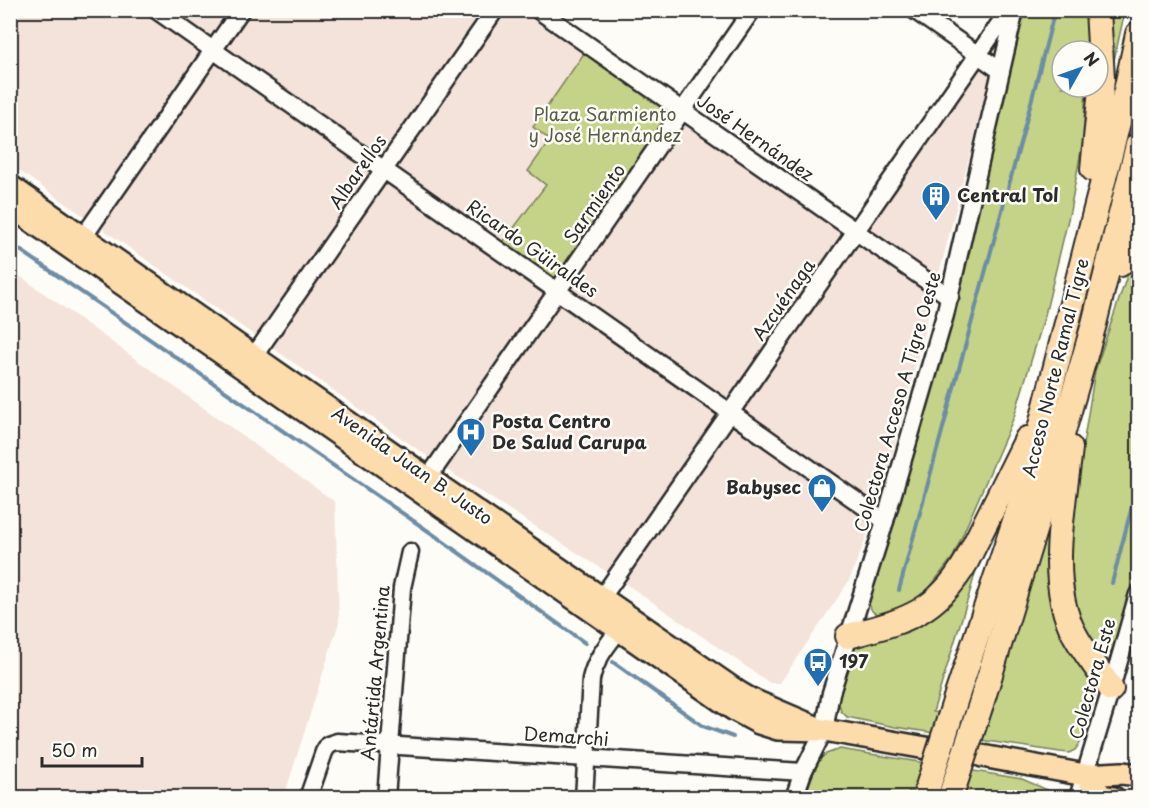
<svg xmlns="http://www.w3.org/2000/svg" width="1149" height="808" viewBox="0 0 1149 808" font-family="'Playpen Sans',sans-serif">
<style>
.built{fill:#f4e3da}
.green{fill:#c4d388;stroke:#787f5a;stroke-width:1.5}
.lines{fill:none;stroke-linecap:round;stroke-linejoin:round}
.stream{stroke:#6d8da5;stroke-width:4}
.minor-casing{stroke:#2b2b2b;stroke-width:21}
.major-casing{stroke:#2b2b2b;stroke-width:26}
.highway-casing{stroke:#2b2b2b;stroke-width:28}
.minor{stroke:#fdfcf7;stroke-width:16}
.major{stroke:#fddcac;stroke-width:21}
.highway{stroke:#fddcac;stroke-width:24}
.highway-bridge-casing{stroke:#2b2b2b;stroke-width:28;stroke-linecap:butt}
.highway-bridge{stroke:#fddcac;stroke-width:24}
.labels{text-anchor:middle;stroke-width:5;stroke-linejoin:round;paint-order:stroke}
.park-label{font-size:18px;fill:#595d47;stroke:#fdfcf7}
.street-label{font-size:18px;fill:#2b2b2b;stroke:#fdfcf7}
.poi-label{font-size:18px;font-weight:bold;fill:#2b2b2b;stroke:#fdfcf7;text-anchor:start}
</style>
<rect width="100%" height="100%" fill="#fdfcf7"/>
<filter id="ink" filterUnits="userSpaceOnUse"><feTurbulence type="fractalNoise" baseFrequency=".0167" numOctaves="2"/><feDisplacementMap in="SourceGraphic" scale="12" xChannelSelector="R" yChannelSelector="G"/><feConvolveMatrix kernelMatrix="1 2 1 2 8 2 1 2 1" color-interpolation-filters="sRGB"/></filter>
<g filter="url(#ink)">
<!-- built -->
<g class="built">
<path d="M11 11H521L858 245 981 67 990 77 880 502 849 581 780 683H770L629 586 447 470 11 165Z"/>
<path d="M10 269 335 502 339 622 284 797H11Z"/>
</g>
<!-- green -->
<g class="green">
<path d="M1021 11H1086L1089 51H1062V87H1086L1083 140 1070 211 1045 315 1014 417 953 557 924 595 902 614 882 618 872 611 869 604Z"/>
<path d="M1101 11H1125L1102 114Z"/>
<path d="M589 46 682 111 558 292 498 249 546 185 528 171 550 140 533 127Z"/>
<path d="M1138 243V563L1116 645C1110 653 1106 659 1096 657L1068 595V553L1079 470 1095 371Z"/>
<path d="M1056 500 1055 580 1091 673 1096 691 1083 739 1075 750 1069 753 1060 752 895 727 847 717 841 711 838 700 850 657 856 645 912 622 988 528 969 595 933 712 988 721Z"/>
<path d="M840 749 1022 779 1057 794 1059 797 938 798 909 791 907 797 804 798 818 761 826 754Z"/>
</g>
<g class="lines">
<!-- stream -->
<g class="stream">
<path d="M10 243 434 535 585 643"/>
<path d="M1112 583 1138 483"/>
<path d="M899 590 1023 133 1055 10"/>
<path d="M613 662 703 726 733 737"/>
</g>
<!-- minor casing -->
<g class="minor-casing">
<g id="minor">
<path d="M156 10 885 521"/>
<path d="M538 10 950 297"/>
<path d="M914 10 1001 71"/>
<path d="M77 246 241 10"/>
<path d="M254 356 495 10"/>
<path d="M428 478 752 10"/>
<path d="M596 606 1009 10"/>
<path d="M308 798 324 752 328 745 337 742 803 772"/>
<path d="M386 798 402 588 410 552"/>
<path d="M584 798 591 679C596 656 611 641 625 622"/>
<path d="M794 798 803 772 824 730 831 693 885 521 945 315 1015 10"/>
<path d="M1078 798 1111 689 1138 594"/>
</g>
</g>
<!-- major casing -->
<g class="major-casing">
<g id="major">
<path d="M10 186 428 478 738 692 750 699 813 726"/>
<path d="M10 206 733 709 759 723 778 729 824 730 926 748"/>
<path d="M982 756 1085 775 1122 773 1138 775"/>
<path d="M1085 775 1102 796 1114 798"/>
</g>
</g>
<!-- highway casing -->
<g class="highway-casing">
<g id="highway">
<path d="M1093 169 1102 79 1098 10"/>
<path d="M1120 264 1138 222"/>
<path d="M1070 448C1064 504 1046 584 1075 635 1085 654 1100 671 1111 689"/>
<path d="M848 636C903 621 935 615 966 562L1027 439"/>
<path d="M956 698 1022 500 1126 91 1138 34"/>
<path d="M981 704 1043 501 1094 324 1138 145"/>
</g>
</g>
<!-- minor -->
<use href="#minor" class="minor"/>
<!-- major -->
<use href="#major" class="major"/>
<!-- highway -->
<use href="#highway" class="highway"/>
<!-- highway-bridge casing -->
<g class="highway-bridge-casing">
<g id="highway-bridge">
<path d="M926 793 956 698"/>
<path d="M950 798 981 704"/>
</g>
</g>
<!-- highway-bridge -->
<use href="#highway-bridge" class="highway-bridge"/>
</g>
</g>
<!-- icons -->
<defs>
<g id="building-pin" transform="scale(1.5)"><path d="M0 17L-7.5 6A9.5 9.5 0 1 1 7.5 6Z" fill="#1f6fb2" stroke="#fdfcf7"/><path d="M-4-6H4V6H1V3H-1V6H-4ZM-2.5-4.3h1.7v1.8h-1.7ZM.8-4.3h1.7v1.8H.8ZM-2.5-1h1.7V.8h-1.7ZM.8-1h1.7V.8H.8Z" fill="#fff"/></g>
<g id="hospital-pin" transform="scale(1.5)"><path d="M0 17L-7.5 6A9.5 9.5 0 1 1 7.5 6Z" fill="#1f6fb2" stroke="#fdfcf7"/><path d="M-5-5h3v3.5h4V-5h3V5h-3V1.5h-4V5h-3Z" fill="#fff"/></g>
<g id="shop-pin" transform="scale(1.5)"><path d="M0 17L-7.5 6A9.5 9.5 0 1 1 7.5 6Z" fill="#1f6fb2" stroke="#fdfcf7"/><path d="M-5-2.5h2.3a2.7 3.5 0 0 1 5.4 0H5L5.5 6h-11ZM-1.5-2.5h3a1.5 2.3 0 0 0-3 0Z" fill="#fff"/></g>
<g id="bus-pin" transform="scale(1.5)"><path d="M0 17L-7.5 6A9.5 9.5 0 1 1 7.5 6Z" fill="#1f6fb2" stroke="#fdfcf7"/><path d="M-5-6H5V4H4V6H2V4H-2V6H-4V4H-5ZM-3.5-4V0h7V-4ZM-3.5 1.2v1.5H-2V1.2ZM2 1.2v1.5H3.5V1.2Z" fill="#fff"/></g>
</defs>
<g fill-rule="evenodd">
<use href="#building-pin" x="936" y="196"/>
<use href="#hospital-pin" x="471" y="432"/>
<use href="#shop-pin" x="822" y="488"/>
<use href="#bus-pin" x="818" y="662"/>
</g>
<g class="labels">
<!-- park labels -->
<g class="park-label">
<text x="605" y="121">Plaza Sarmiento<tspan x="605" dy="21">y José Hernández</tspan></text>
</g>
<!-- street labels -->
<g class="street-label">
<text transform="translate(755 138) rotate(35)" y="6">José Hernández</text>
<text transform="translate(358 172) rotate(-55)" y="6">Albarellos</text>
<text transform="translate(595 204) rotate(-55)" y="6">Sarmiento</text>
<text transform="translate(532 249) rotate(35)" y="6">Ricardo Güiraldes</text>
<text transform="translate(784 300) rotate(-55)" y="6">Azcuénaga</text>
<text transform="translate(1056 368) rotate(-76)" y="6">Acceso Norte Ramal Tigre</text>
<text transform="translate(898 402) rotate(-74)" y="6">Colectora Acceso A Tigre Oeste</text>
<text transform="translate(412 466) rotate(35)" y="6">Avenida Juan B. Justo</text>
<text transform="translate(376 673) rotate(-85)" y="6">Antártida Argentina</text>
<text transform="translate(1093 679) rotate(-74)" y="6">Colectora Este</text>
<text transform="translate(566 737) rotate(4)" y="6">Demarchi</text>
</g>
<!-- poi labels -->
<g class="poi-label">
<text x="957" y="202">Central Tol</text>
<text x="492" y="428">Posta Centro<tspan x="492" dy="21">De Salud Carupa</tspan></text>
<text x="801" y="494" text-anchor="end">Babysec</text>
<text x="839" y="668">197</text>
</g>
</g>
<!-- margin -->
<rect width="1149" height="808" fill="none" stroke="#fdfcf7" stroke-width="36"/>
<rect x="18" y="18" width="1113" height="772" fill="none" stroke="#2b2b2b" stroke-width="2" filter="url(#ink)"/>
<!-- north arrow -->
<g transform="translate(1080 69) rotate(50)"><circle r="28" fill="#fdfcf7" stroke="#a9a8a5" stroke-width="1.5"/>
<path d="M0-4.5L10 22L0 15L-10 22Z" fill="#1f6fb2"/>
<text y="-9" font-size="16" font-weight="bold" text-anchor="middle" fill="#2b2b2b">N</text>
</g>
<!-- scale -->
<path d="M42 757v9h100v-9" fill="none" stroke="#2b2b2b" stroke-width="3"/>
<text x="51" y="757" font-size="18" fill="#2b2b2b" stroke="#fdfcf7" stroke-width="4.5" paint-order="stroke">50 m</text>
</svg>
